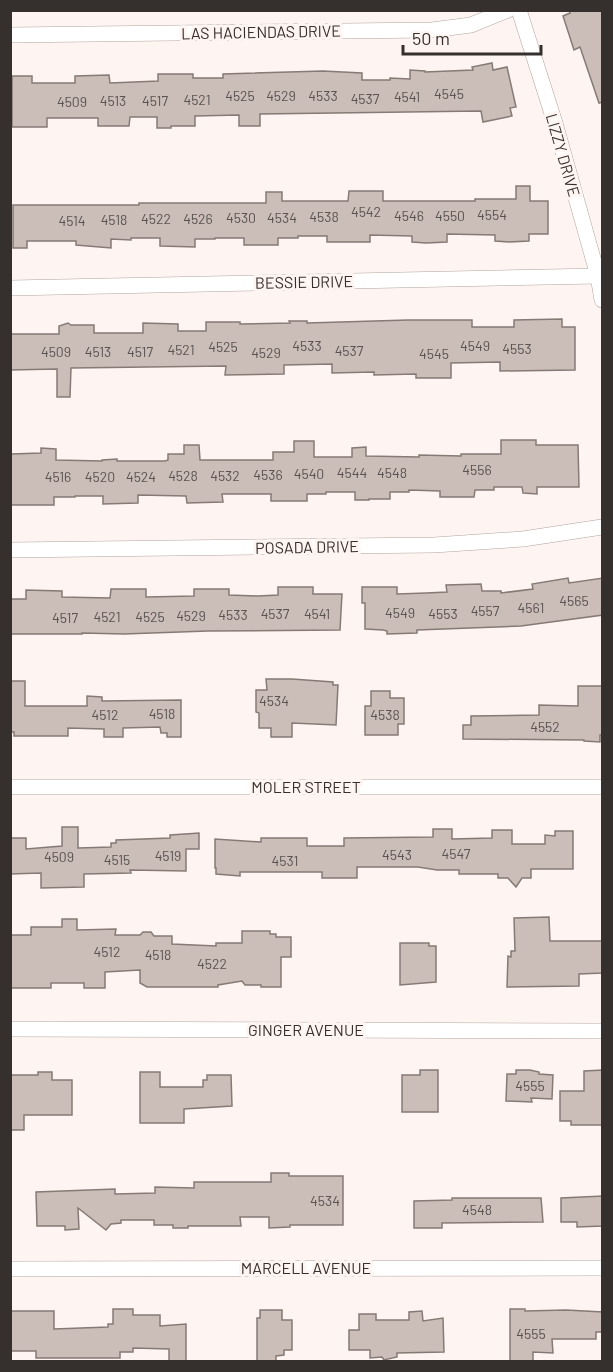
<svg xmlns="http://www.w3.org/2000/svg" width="613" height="1372" viewBox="0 0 613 1372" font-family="Barlow,sans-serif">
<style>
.building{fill:#cbbdb8;stroke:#877a76;stroke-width:1.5}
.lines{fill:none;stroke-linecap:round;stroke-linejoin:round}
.street-casing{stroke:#b1a49f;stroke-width:16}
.street{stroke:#fff;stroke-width:15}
.labels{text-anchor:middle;stroke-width:6;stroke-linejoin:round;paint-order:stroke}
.number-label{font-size:14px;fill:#5a5350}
.street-label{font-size:16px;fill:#35302e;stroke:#fef5f2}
</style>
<rect width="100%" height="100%" fill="#fef5f2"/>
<!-- building -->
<g class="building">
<path d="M569 10H603V102L599 103 580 47 574 50 563 16 570 13Z"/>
<path d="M492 63 493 70 507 67 516 107 510 108 512 116 483 122 481 111 260 114V126H239V115L195 116V126H171V128H157V117H130L129 126H98V118H47V127H12V76H32V83H75V76L109 75 110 83 158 81V74H193V78H223V74L323 71 362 73V80H390V78L410 79V70L425 71V72L473 70 472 67Z"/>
<path d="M516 186H530V201H548V234H529V241L509 242 495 241V235L447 234V242L426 243 412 242V236L370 235V242H327V236H298V238H278V245H244V238H215V239H195V247L160 246V238H131V240L111 239V248L76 245V241H27V248H13V205H139V203H266V192H282V201H348L349 191H383V201H475V199H516Z"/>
<path d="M562 319V327H575V370L500 371V362L451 363V378H416V374L374 375V372L332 373V364L284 365V374L225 375 226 366 71 368 70 397H57V369L10 370V334H59V326L68 323 71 325H94V333H143V323L178 324V331H206V322H240V324L290 323 289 321H307V323L408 320H472V327H514V320Z"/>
<path d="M501 440H536V445H578L579 487H537V494L523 493 522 487H494V490H475L474 497H440V491L409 490V492H390V499H369V500H355V492H326V494H307V501H271V494H222L223 502 187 503 186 496 138 495V503L103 504V496H75V497H54V505H10L11 454 41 453V448L56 449V460L102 461V460L117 459V461H165L168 460V454H184V445H199L200 460H273V452H294V441H314V457H352V448L366 447V456L419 457V455L461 456V454H501Z"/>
<path d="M568 578 569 583 603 578V615L521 626 417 630V633L387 634V631L383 630 365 629V603H362V587H397V594L426 593 447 592 446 585 481 584 482 591H501V593L533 589 532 584Z"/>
<path d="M278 587H313V594H342L340 630 208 631 124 634 82 633V634H10V599H26V590L62 591V597L110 598 111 589H146V597L194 596V589H229V595L258 596 278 595Z"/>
<path d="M266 679H292L333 682V685H338L336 725 292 723V737H271V728H259V713L256 712V690H267Z"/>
<path d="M10 681H25V706H87V696L102 697V701L181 700V737H167V733H161L160 727 123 728V737H104V729L68 728V736H14V732H10Z"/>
<path d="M578 686H603V735H600V742L584 741V740L463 739V725H471V716L539 715V705L578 706Z"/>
<path d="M371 691H390V698H404V724H398V735H365V706H371Z"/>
<path d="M62 827H78V848L111 847V843H116V840L170 838V835L199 833V849H186V871L130 870 131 873 84 874V887L41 888V873L10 874V838H26V849L62 846Z"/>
<path d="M433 829H452V839L492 838V830H512V844H545V835L555 836V831H573V869H531V878H522L516 887 508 878H498V874H459V870H437L418 867H357V878H322V872H240V876L216 874V868H215V839L261 842V838H307V846H344V838L433 837Z"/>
<path d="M549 917 550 941H603V973L579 974V986L507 987 508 956 511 957V951H515L514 918Z"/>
<path d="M62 919H77V930L116 929 115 935H140L143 932H151L154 936H172V944L216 946V943H242V931H270V934H276V937H291V957H281V987H261V985H245L242 981 218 985V987H147L140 983V970L105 972V988H84V983H51V988H10V935H31V927H62Z"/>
<path d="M400 943H429V946H436V982L400 985Z"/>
<path d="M420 1070H438V1112H402V1075H420Z"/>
<path d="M516 1070H530L539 1072V1074L553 1075 552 1099 531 1098 532 1102 506 1101 507 1074H516Z"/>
<path d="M603 1070V1125H571V1121H560V1091H584V1071Z"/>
<path d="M38 1072H52V1080H72V1115H24V1130H10V1075H38Z"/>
<path d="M140 1072H160V1087H203V1080H207V1075H231L232 1106 184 1109V1123H140Z"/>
<path d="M271 1173H289V1176H343V1225H290V1227L269 1228V1217H240L241 1226H188V1228H173V1225H154V1220H121V1223L111 1224 106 1230 78 1208 79 1229 65 1230V1226H37L36 1192 115 1189V1194L155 1193V1187L194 1188V1182H271Z"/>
<path d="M603 1196V1226L577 1227V1222H561V1198Z"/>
<path d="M452 1198H541L543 1222 442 1223V1228H414V1201L452 1200Z"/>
<path d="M113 1309H133V1315H160V1326L186 1324V1362H169V1349L133 1348V1352H120V1358H36V1351H10V1311H54V1329L108 1327V1324H113Z"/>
<path d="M510 1309H525V1311L566 1310 603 1312V1332H596V1339H552L553 1353 533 1352V1362H510Z"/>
<path d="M260 1310H282V1320H292V1350H284V1355L276 1356V1361H257V1318H260Z"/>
<path d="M422 1311 423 1321 443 1318 444 1352 397 1353V1357L384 1360 382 1357 370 1358V1350H349V1330H359V1314H376V1320H409V1312Z"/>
</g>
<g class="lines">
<!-- street casing -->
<g class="street-casing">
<g id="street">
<path d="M519 10 555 123 598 276 602 300"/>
<path d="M10 35 432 30 471 25 508 10"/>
<path d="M10 288 598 276"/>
<path d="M10 550 434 545 523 539 602 527"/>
<path d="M10 787H602"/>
<path d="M10 1029 602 1031"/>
<path d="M10 1269 602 1268"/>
</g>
</g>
<!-- street -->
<use href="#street" class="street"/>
</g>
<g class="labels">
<!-- number labels -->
<g class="number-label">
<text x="449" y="99">4545</text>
<text x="240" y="101">4525</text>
<text x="281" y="101">4529</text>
<text x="323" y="101">4533</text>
<text x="407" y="102">4541</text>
<text x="365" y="104">4537</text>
<text x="197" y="105">4521</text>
<text x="113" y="106">4513</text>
<text x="155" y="106">4517</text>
<text x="72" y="107">4509</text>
<text x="366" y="217">4542</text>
<text x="492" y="220">4554</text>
<text x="409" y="221">4546</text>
<text x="450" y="221">4550</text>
<text x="324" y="222">4538</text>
<text x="241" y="223">4530</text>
<text x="282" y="223">4534</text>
<text x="156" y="224">4522</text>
<text x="198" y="224">4526</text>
<text x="114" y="225">4518</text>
<text x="72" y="226">4514</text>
<text x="307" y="351">4533</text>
<text x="475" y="351">4549</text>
<text x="223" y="352">4525</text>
<text x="517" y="354">4553</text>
<text x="181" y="355">4521</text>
<text x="349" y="356">4537</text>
<text x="56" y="357">4509</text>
<text x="98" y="357">4513</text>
<text x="140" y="357">4517</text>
<text x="266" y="358">4529</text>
<text x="434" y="359">4545</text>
<text x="477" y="475">4556</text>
<text x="352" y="478">4544</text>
<text x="392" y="478">4548</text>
<text x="309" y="479">4540</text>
<text x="268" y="480">4536</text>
<text x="183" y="481">4528</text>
<text x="225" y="481">4532</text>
<text x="58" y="482">4516</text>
<text x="100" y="482">4520</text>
<text x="141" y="482">4524</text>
<text x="574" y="606">4565</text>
<text x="531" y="613">4561</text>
<text x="485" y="616">4557</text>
<text x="400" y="618">4549</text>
<text x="275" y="619">4537</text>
<text x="317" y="619">4541</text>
<text x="443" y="619">4553</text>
<text x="233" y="620">4533</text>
<text x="191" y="621">4529</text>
<text x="107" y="622">4521</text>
<text x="150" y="622">4525</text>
<text x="65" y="623">4517</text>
<text x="274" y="706">4534</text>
<text x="162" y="719">4518</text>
<text x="105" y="720">4512</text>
<text x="385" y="720">4538</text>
<text x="545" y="732">4552</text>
<text x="456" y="859">4547</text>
<text x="397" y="860">4543</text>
<text x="168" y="861">4519</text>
<text x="59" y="862">4509</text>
<text x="117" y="865">4515</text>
<text x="285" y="866">4531</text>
<text x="107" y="957">4512</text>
<text x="158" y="960">4518</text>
<text x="212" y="969">4522</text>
<text x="530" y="1091">4555</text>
<text x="325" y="1206">4534</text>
<text x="477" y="1215">4548</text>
<text x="531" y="1339">4555</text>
</g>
<!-- street labels -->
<g class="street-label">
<text transform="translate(261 32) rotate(-1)" y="6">LAS HACIENDAS DRIVE</text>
<text transform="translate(563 155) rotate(74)" y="6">LIZZY DRIVE</text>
<text transform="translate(304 282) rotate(-1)" y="6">BESSIE DRIVE</text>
<text transform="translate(307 547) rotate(-1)" y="6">POSADA DRIVE</text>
<text x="306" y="793">MOLER STREET</text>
<text x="306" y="1036">GINGER AVENUE</text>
<text x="306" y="1274">MARCELL AVENUE</text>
</g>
</g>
<!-- border -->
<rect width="613" height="1372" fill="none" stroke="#35302e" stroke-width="24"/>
<!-- scale -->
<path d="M403 45v9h138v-9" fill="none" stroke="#35302e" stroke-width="3"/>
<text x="412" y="45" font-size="18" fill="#35302e" stroke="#fef5f2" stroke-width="4.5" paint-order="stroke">50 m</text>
</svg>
